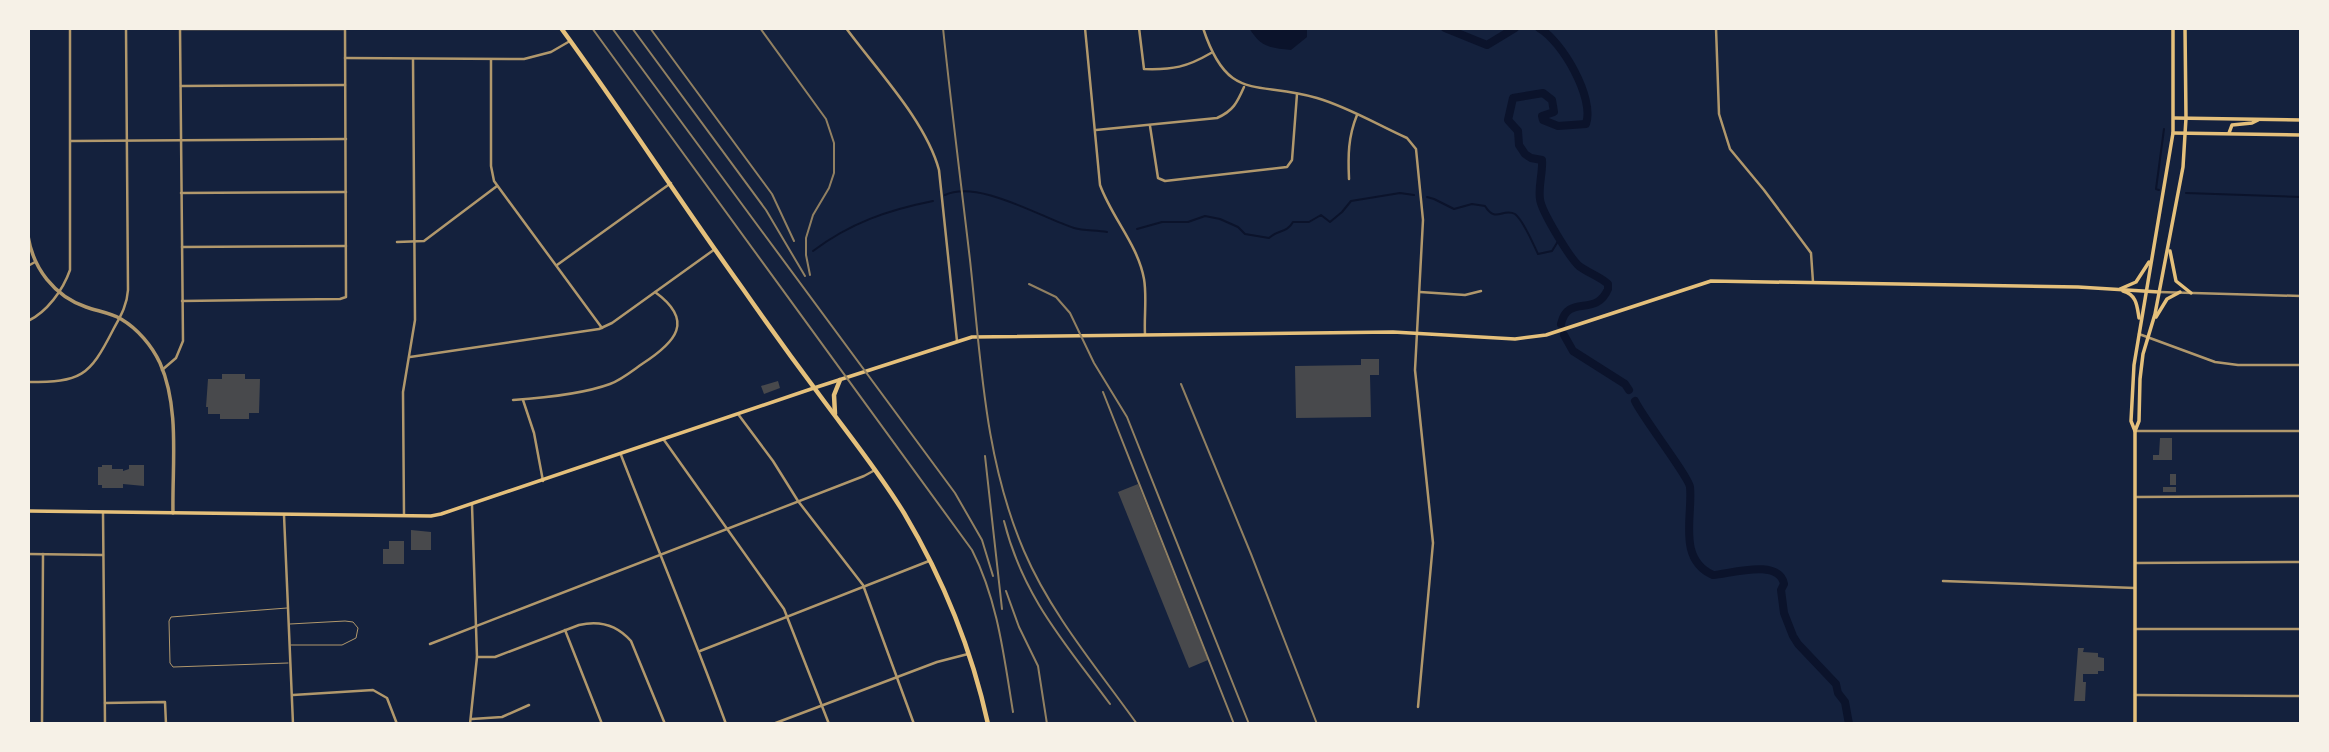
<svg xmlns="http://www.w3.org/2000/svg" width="2329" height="752" viewBox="0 0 2329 752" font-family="Karla,sans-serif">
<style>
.water{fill:#0b132b}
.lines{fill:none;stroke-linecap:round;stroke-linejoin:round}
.stream{stroke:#0b132b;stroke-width:2}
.river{stroke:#0b132b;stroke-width:8}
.building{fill:#48494c}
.service{stroke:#b1986c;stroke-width:1}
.minor{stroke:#b1986c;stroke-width:2.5}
.tertiary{stroke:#b1986c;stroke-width:3.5}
.secondary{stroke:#e5c07b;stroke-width:3.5}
.primary{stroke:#e5c07b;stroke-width:4.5}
.rail{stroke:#918062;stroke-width:2}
</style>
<rect width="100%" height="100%" fill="#14213d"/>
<!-- water -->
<path class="water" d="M1249 28H1307V37L1291 50C1269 48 1261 47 1249 28Z"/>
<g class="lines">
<!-- stream -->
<g class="stream">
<path d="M2159 190 2156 189 2164 129"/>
<path d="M2186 193 2301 197"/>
<path d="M945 195C978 179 1042 218 1074 228 1084 231 1096 230 1107 232"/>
<path d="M1427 197 1434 199 1454 209 1472 204 1485 206C1496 224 1503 207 1515 214 1524 221 1533 244 1538 254L1552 251 1560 238"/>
<path d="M1137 229 1162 222H1188L1205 216 1220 219 1238 227 1245 234 1269 238C1277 230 1287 233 1293 222H1309L1321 215 1330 222 1342 212 1351 201 1400 193 1414 195"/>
<path d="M813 251C850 223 888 210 933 201"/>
</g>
<!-- river -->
<g class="river">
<path d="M1445 28 1487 45 1515 28"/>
<path d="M1539 28C1562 41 1595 98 1586 124L1558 126 1543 120 1542 116 1554 112 1552 100 1543 93 1513 98 1508 120 1518 131 1519 145 1525 154 1531 158 1542 160C1543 173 1538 186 1540 199 1541 211 1570 258 1579 266 1588 273 1599 276 1608 284V289C1596 318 1568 293 1561 324"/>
<path d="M1564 335 1573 351 1625 384 1629 390"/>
<path d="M1635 401C1643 418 1689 477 1690 487 1693 516 1677 559 1713 575 1730 574 1779 558 1784 584L1781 590 1784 613 1793 636 1798 644 1836 684 1838 693 1845 702 1849 724"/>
</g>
</g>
<!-- building -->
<g class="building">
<path d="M1361 359H1379V375H1370L1371 417 1296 418 1295 366 1361 365Z"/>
<path d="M222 374H245V379H260L259 413H249V419H220V414H208V407H206L208 379H222Z"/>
<path d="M778 381 780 388 764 394 761 386Z"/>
<path d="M2160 438H2172V460H2153V455H2159Z"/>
<path d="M102 465H112V469H123V471L129 469V465H144V486L123 484V488H102V485H98V467H102Z"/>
<rect x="2170" y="474" width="6" height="11"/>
<path d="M1138 484 1208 660 1189 668 1118 492Z"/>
<rect x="2163" y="487" width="13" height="5"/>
<path d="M411 530 431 532V550H411Z"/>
<path d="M389 541H404V564H383V549H389Z"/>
<path d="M2078 648H2084L2083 652 2098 653V657L2104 658V671H2098V674H2083V682H2086L2085 701H2074Z"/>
</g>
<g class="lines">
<!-- service -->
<g class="service">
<path d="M287 608 171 617 169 621 170 663 173 667 288 663"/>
<path d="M290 624 345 621 353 622 358 628 356 638 342 645H291"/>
</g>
<!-- minor -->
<g class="minor">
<path d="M846 28C876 69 926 121 939 170L957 341"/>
<path d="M1085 28 1100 185C1112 218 1138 245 1144 279 1147 296 1144 317 1145 334"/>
<path d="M1139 28 1144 69C1173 70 1187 67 1211 53"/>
<path d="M1203 28C1228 104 1256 80 1317 98 1348 107 1378 125 1407 138L1416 149 1423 220 1415 370 1433 543 1418 707"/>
<path d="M1716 28 1719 114 1730 149 1764 190 1811 253 1813 282"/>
<path d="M180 29H345"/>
<path d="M345 58 524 59 551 52 570 41"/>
<path d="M491 60V166L494 181 602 328"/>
<path d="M181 86 345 85"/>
<path d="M1150 126 1158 178 1165 181 1287 167 1292 160 1297 94"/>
<path d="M1096 130 1217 118C1233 111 1237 103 1244 87"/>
<path d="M71 141 346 139"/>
<path d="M1349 179C1348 156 1348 137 1357 115"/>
<path d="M181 193 346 192"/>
<path d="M397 242 424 241 497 186"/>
<path d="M182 247 346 246"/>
<path d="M557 265 671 183"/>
<path d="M28 266 35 262"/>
<path d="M1420 292 1465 295 1481 291"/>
<path d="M2159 292 2301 296"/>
<path d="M182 301 340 299 346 297 345 28"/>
<path d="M28 321C47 312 63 290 70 270V28"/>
<path d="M2139 334 2215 362 2238 365H2301"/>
<path d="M410 357 599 329 612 323 715 249"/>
<path d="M162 370 176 358 183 341 180 28"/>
<path d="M28 382C81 382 89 377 113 330 120 317 127 306 128 290L126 28"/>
<path d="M513 400C542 398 583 394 610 384 621 380 632 371 642 364 676 342 695 321 655 292"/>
<path d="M523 400 534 433 543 481"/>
<path d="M738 414 773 461 798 501 863 585 914 724"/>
<path d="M2135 431H2301"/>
<path d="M664 440 784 609 829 724"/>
<path d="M621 455C656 545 693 634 726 724"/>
<path d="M2136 497 2301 496"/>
<path d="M103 512 105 724"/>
<path d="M284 515 293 724"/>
<path d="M404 515 403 392 415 320 413 59"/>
<path d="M28 554 103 555"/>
<path d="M2136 563 2301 562"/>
<path d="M1943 581 2135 588"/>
<path d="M2135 629H2301"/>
<path d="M565 630 602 724"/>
<path d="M430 644 864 476 875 470"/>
<path d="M700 651 929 561"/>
<path d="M477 657H495L579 625C600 620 617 625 631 641L665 724"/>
<path d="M293 695 373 690 387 698 397 724"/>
<path d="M2135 695 2301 696"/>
<path d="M105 703 165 702 166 724"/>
<path d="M472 719 502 717 529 705"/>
<path d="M42 724 43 554"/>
<path d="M470 724 477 657 472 505"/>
<path d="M773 724 937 662 968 654"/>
</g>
<!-- tertiary -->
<path class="tertiary" d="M28 236C33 268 54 296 86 307 97 311 111 313 121 319 138 329 152 346 160 363 180 408 172 465 173 513"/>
<!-- secondary -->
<g class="secondary">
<path d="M2174 118 2301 120"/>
<path d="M2173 133 2301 135"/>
<path d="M2229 133 2232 125 2252 123 2258 120"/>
<path d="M2170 251 2176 281 2191 293"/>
<path d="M2120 289 2136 282 2149 262"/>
<path d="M2123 291C2137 295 2137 306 2139 318"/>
<path d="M2156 317 2167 299 2180 292"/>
<path d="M2135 431 2131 421 2134 365 2173 133V28"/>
<path d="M28 511 431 516 441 514 814 388 972 337 1393 332 1515 339 1546 335 1711 281 2078 287 2159 292"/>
<path d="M2135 724V431L2139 421 2140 379 2143 354 2155 314 2183 167 2186 118 2185 28"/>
</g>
<!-- primary -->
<g class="primary">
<path d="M561 28C624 114 681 203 743 289 768 325 794 361 821 397 849 435 879 472 904 513 942 577 972 651 988 724"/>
<path d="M835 414 834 395 840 380"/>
</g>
<!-- rail -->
<g class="rail">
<path d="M592 28 972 550C998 601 1004 657 1013 712"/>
<path d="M612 28 955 493 982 540 993 576"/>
<path d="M632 28 766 210 805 276"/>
<path d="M650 28 772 194 794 241"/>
<path d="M760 28 826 119 834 143V173L829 188 813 215 806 238V255L810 275"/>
<path d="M943 28C951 105 961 183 970 260 981 359 984 458 1024 551 1051 614 1097 668 1137 724"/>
<path d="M1029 284 1056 297 1070 313 1094 363 1127 417 1249 724"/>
<path d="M1181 384 1251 554 1317 724"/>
<path d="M1103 392 1234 724"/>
<path d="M985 456 1002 609"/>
<path d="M1004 521C1023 597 1065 643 1110 704"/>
<path d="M1006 591 1019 627 1038 666 1047 724"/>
</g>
</g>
<!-- border -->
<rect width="2329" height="752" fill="none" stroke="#f6f1e7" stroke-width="60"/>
</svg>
